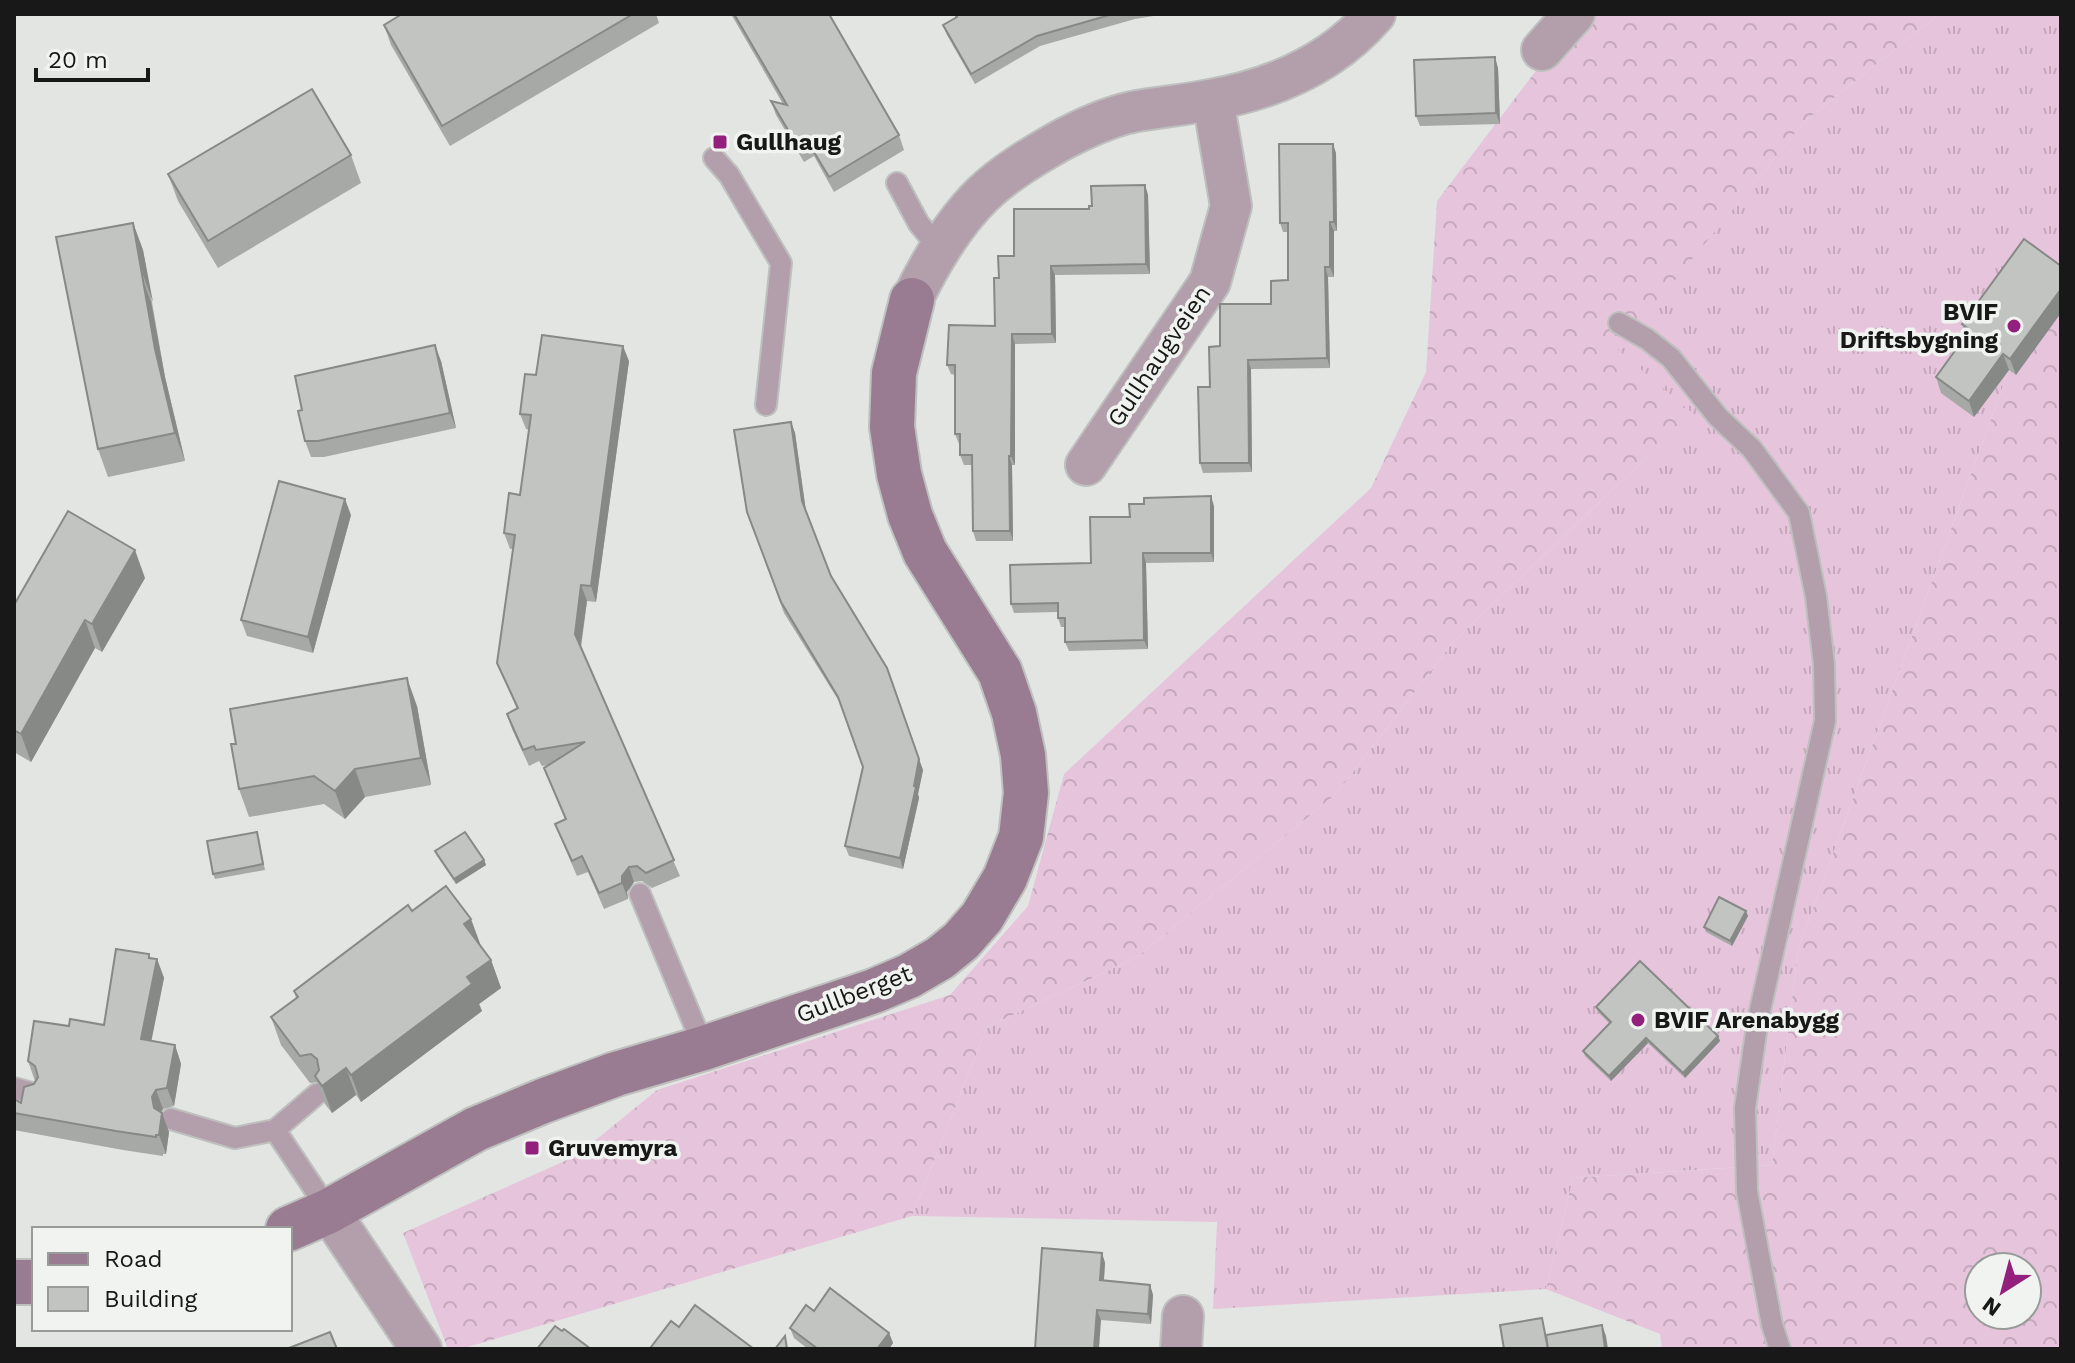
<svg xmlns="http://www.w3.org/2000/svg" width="2075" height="1363" viewBox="0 0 2075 1363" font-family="'Work Sans',sans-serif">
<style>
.grass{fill:url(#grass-tufts)}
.forest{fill:url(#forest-crowns);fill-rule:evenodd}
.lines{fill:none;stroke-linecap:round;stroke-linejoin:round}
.lane-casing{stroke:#bec0be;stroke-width:24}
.street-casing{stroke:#bec0be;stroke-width:44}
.secondary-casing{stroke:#bec0be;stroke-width:48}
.lane{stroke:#b39eac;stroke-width:20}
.street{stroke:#b39eac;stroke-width:40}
.secondary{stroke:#997c91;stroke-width:44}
.wall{fill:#a6a9a6}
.shaded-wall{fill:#878987}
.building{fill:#c1c4c1;stroke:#878987;stroke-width:2}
.poi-dot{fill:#94207e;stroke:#f0f3f0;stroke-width:3}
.labels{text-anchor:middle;stroke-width:7;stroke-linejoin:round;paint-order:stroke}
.poi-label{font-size:24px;font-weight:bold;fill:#171817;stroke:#f0f3f0;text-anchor:start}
.street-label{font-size:24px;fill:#171817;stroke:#f0f3f0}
</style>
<defs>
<pattern id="grass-tufts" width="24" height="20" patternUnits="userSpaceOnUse" patternTransform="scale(2)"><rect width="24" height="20" fill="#e6c5dc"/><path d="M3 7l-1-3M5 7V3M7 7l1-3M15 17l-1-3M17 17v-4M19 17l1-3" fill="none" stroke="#c5a8bc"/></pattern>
<pattern id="forest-crowns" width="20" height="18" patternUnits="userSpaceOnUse" patternTransform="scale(2)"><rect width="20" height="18" fill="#e6c5dc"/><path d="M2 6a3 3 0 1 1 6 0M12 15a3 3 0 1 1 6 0" fill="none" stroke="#c5a8bc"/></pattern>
</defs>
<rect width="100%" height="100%" fill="#e3e5e3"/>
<!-- grass -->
<path class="grass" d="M1939 14H2061V264L2011 364 1798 950 1772 1165 1573 1178 1546 1289 1213 1309 1217 1222 912 1216 987 1027 1137 957 1336 794 1453 642 1634 469 1696 417 1617 350 1805 121Z"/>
<!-- forest -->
<g class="forest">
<path d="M1579 14H1939L1805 121 1618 350 1697 417 1634 469 1453 642 1336 794 1137 957 987 1027 912 1216 461 1349H448L403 1233 576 1156 657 1090 950 995 1028 906 1064 774 1371 488 1426 372 1437 201Z"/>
<path d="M2061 264V1349H1662L1660 1334 1546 1289 1573 1178 1772 1165 1798 950 2011 364ZM1979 1267H2027V1315H1979Z"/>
</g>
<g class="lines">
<!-- lane casing -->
<g class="lane-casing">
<g id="lane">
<path d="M714 158 729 175 781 263 766 405"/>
<path d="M897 183 919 224 940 249"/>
<path d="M1619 323 1647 339 1671 358 1718 417 1752 449 1799 513 1816 597 1824 664 1825 721 1758 1019 1745 1108 1747 1191 1772 1325 1780 1349"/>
<path d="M640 894 704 1048"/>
<path d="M14 1088 32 1093"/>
<path d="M171 1119 235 1138 275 1130 317 1094"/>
<path d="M275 1130 329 1211"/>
</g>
</g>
<!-- street casing -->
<g class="street-casing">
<g id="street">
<path d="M1542 50 1574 14"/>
<path d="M912 300C930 263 953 223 983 194 1005 173 1032 157 1058 142 1082 129 1105 118 1132 112 1158 107 1184 105 1210 100 1274 89 1332 64 1375 14"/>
<path d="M1086 465 1210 282 1231 206 1213 100"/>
<path d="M329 1211 421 1349"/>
<path d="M1181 1349 1183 1316"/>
</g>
</g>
<!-- secondary casing -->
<g class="secondary-casing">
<g id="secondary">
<path d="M288 1229 329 1211 476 1129 543 1101 616 1074 704 1048 874 991 909 976 940 958 961 941 982 917 1005 878 1021 837 1026 793 1023 755 1014 713 1000 672 925 552 910 515 899 474 892 427 894 373 912 300"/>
<path d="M14 1282H34"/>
</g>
</g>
<!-- lane -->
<use href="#lane" class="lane"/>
<!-- street -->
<use href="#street" class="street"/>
<!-- secondary -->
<use href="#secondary" class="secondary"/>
</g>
<!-- wall -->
<g class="wall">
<path d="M402 14H656L659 23 450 146 391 45 384 25Z"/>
<path d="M731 14H829L899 135 904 150 834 192 814 156 804 162 776 115 771 101 783 104Z"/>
<path d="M954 14H1166L1135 19 1040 46 975 84 947 35 943 25 956 18Z"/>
<path d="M1498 68 1500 124 1420 126 1416 116Z"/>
<path d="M1336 153 1337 231H1334V277H1328L1330 368 1251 369 1252 472 1203 473 1200 463 1210 387 1220 346 1271 304 1288 280V232H1283L1280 223Z"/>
<path d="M351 155 361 183 218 268 178 201 168 174Z"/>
<path d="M1145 185 1148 195 1150 274 1055 275 1056 343 1015 344V465H1012L1013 541H976L973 531 972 465H964L960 455V444H959L955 434V375L951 374 947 365 995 326 999 278 1014 256 1089 209 1092 206Z"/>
<path d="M133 223 143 250 165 377 185 461 108 477 98 449Z"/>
<path d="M2061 266 2016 375 2009 370 1974 417 1941 393 1936 377 1966 335 1962 324Z"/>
<path d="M441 361 456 428 324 457H311L305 441Z"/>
<path d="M629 361 596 602 587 601 581 648 680 876 652 888 642 881 634 882 627 892 628 899 604 909 588 872 577 876 561 839 555 824 565 819 544 768 549 765 542 766 539 761 529 766 512 729 507 714 517 709 497 663 513 549H510L504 533 520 495 529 430 526 429 520 414 536 375Z"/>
<path d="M791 422 795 433 806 511 831 576 923 770 918 794 919 798 903 869 849 856 845 846 863 767 842 706 784 613 747 512Z"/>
<path d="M1214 506V562L1146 563 1148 649 1069 651 1065 642V627H1061L1058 618V612L1014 613 1011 604 1091 563 1130 517Z"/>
<path d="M351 515 313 653 247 636 241 620Z"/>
<path d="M145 578 102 652 95 648 31 762 14 752V605Z"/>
<path d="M417 706 431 785 365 797 345 819 324 804 249 817 239 789Z"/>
<path d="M259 838 265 870 215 879 213 874Z"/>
<path d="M435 851 484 860 486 865 456 884 437 856Z"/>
<path d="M412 911 481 946 491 960 501 988 479 1004 482 1011 361 1102 356 1095 332 1113 325 1104 317 1082 310 1083 281 1045 271 1017 296 998 294 991Z"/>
<path d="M1748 916 1732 946 1706 932 1704 927Z"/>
<path d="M151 958 157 959 164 978 151 1040 175 1045 181 1064 174 1106 163 1109 161 1112 169 1132 166 1154H163V1156L123 1150 14 1130V1099L21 1103 35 1081 28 1061 69 1026 104 1025Z"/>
<path d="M1596 1007 1718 1036 1720 1041 1685 1078 1648 1043 1611 1081 1585 1056 1583 1051 1610 1024 1598 1012Z"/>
<path d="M1102 1253 1105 1263 1104 1281 1150 1285 1153 1295 1151 1324 1101 1320 1035 1349Z"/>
<path d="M814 1311 889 1333 893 1343 889 1349H808L794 1338 790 1328Z"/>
</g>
<!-- shaded-wall -->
<g class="shaded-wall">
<path d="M1495 57 1498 68 1500 124 1496 113Z"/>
<path d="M1333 144 1336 153 1337 231 1334 222Z"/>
<path d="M1145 185 1148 195 1150 274 1146 264Z"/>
<path d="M1330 222 1334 231V277L1330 267Z"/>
<path d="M133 223 143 250 153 302 143 275Z"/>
<path d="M1051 266 1055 275 1056 343 1052 334Z"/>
<path d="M1325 267 1328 277 1330 368 1327 358Z"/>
<path d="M141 275 151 302 165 377 185 461 175 433 155 349Z"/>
<path d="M2061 289V313L2016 375 2010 359Z"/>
<path d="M1012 334 1015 344V465L1011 456Z"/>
<path d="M435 345 441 361 456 428 450 413Z"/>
<path d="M623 346 629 361 596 602 591 586Z"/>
<path d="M2003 354 2009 370 1974 417 1969 401Z"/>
<path d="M1248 360 1251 369 1252 472 1249 463Z"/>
<path d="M791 422 795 433 806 512 802 501Z"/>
<path d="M1009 456 1012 465 1013 541 1010 531Z"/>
<path d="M1211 496 1214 506V562L1211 553Z"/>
<path d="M345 499 351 515 313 653 308 637Z"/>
<path d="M135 550 145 578 102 652 92 624Z"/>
<path d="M1143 553 1146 563 1148 649 1144 640Z"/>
<path d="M581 585 587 601 580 650 575 634Z"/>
<path d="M85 620 95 648 31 762 21 734Z"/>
<path d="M887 668 923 770 918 794 919 798 903 869 900 858Z"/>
<path d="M407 678 417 706 431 785 421 758Z"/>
<path d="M355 769 365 797 345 819 335 791Z"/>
<path d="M484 860 486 865 456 884 454 879Z"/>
<path d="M629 867 634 882 627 892 628 899 622 883V876Z"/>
<path d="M1746 911 1748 916 1732 946 1730 941Z"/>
<path d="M471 919 481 946 464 924Z"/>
<path d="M149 954 155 969 157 959 164 978 148 1058 141 1039Z"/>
<path d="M491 960 501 988 479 1004 482 1011 361 1102 351 1075 467 977Z"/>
<path d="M1718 1036 1720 1041 1685 1078 1683 1073Z"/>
<path d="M1646 1038 1648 1043 1611 1081 1609 1076Z"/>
<path d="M175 1045 181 1064 174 1106 167 1088Z"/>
<path d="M346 1068 356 1095 332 1113 322 1086Z"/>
<path d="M156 1090 163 1109 158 1116 162 1113 169 1132 166 1154 159 1135 152 1097Z"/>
<path d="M1102 1253 1105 1263 1103 1291 1100 1280Z"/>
<path d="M1150 1285 1153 1295 1151 1324 1148 1314Z"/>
<path d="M1097 1310 1101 1320 1099 1349H1094Z"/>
<path d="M1602 1325 1606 1336 1608 1349H1605Z"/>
<path d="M889 1333 893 1343 889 1349H877Z"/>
</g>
<!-- building -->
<g class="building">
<path d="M402 14H633L442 126 384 25Z"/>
<path d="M734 14H829L899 135 829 177 808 142 798 147 771 101 787 105Z"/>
<path d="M955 14H1113L1037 36 971 74 943 25 957 17Z"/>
<path d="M1495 57 1496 113 1416 116 1414 60Z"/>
<path d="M312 89 351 155 208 241 168 174Z"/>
<path d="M1279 144H1333L1334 222H1330V267H1325L1327 358 1248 360 1249 463H1200L1198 387H1210L1209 347 1220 346V304H1271V281L1288 280V223H1280Z"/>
<path d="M1145 185 1146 264 1051 266 1052 334H1012L1011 456H1009L1010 531H973L972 455H960V434H955V365H947L949 325 995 326 994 278H999L998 256H1014V209H1089V206H1092L1091 186Z"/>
<path d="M133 223 155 349 175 433 98 449 56 237Z"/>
<path d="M2024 239 2061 266V289L2010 359 2003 354 1969 401 1936 377 1970 330 1962 324Z"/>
<path d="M542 335 623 346 591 586 581 585 575 634 674 860 646 873 637 866 629 867 622 876V883L599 893 582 856 572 861 555 824 566 819 544 768 585 742 536 750 534 746 523 750 507 714 518 708 497 663 515 535 504 533 509 493 520 495 531 415 520 414 525 374 536 375Z"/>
<path d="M435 345 450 413 318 441H305L298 411 302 410 295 376Z"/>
<path d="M791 422 802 501 831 576 887 668 919 759 914 786 916 787 900 858 845 846 863 767 838 697 781 602 747 512 734 430Z"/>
<path d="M279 481 345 499 308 637 241 620Z"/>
<path d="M1211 496V553H1143L1144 640 1065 642V618H1058V603L1011 604 1010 565 1091 563 1090 517H1130L1129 504H1144V498Z"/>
<path d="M68 511 135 550 92 624 85 620 21 734 14 730V605Z"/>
<path d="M407 678 421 758 355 769 335 791 314 776 239 789 231 744H236L230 709Z"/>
<path d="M257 832 263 864 213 874 207 841Z"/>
<path d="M465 832 484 860 454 879 435 851Z"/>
<path d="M446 886 471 919 464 924 491 960 467 977 472 984 351 1075 346 1068 322 1086 315 1076 319 1070 317 1059 311 1054 300 1056 271 1017 298 997 294 991 408 905 412 911Z"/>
<path d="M1719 897 1746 911 1730 941 1704 927Z"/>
<path d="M116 949 149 954V958L157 959 141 1039 175 1045 167 1088 156 1090 152 1097 154 1108 162 1113 159 1135H156V1137L116 1131 14 1113V1099L21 1103 24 1087 34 1084 38 1077 35 1066 28 1061 34 1021 69 1026 70 1019 104 1025Z"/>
<path d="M1640 961 1718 1036 1683 1073 1646 1038 1609 1076 1583 1051 1611 1022 1596 1007Z"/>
<path d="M1042 1248 1102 1253 1100 1280 1150 1285 1148 1314 1097 1310 1094 1349H1035Z"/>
<path d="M830 1288 889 1333 877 1349H818L790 1328 806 1305 814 1311Z"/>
<path d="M695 1305 754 1349H654L651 1347 671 1321 679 1327Z"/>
<path d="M1542 1318 1548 1349H1504L1500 1325Z"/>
<path d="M1602 1325 1605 1349H1548L1546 1335Z"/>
<path d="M555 1326 562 1331 564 1329 591 1349H537Z"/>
<path d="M330 1332 337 1349H289V1348Z"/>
<path d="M785 1336 787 1349H775Z"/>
</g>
<!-- markers -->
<g class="poi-dot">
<rect x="712" y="134" width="16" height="16" rx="4"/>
<circle cx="2014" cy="326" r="8"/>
<circle cx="1638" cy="1020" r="8"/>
<rect x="524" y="1140" width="16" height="16" rx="4"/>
</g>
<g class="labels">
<!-- poi labels -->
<g class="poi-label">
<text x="736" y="150">Gullhaug</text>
<text x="1998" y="320" text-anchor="end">BVIF<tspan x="1998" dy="28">Driftsbygning</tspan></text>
<text x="1654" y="1028">BVIF Arenabygg</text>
<text x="548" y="1156">Gruvemyra</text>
</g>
<!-- street labels -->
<g class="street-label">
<text transform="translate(1159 356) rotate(-56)" y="8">Gullhaugveien</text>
<text transform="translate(854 994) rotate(-21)" y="8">Gullberget</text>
</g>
</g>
<!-- border -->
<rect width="2075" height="1363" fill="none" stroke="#171817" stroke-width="32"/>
<!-- legend -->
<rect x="32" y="1227" width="260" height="104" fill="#f0f3f0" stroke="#999b99" stroke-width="2"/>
<rect x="48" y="1253" width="40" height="12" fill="#997c91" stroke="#999b99" stroke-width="2"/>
<text x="104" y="1267" font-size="24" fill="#171817">Road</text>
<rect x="48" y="1287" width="40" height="24" fill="#c1c4c1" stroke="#999b99" stroke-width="2"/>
<text x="104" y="1307" font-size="24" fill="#171817">Building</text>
<!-- north arrow -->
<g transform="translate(2003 1291) rotate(216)"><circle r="38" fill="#f0f3f0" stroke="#999b99" stroke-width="2"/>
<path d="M0-6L14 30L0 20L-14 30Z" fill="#94207e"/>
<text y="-12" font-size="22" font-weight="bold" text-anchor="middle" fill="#171817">N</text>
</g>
<!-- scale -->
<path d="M36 68v12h112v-12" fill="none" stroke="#171817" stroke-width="4"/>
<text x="48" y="68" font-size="24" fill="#171817" stroke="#f0f3f0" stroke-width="6" paint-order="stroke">20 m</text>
</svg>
